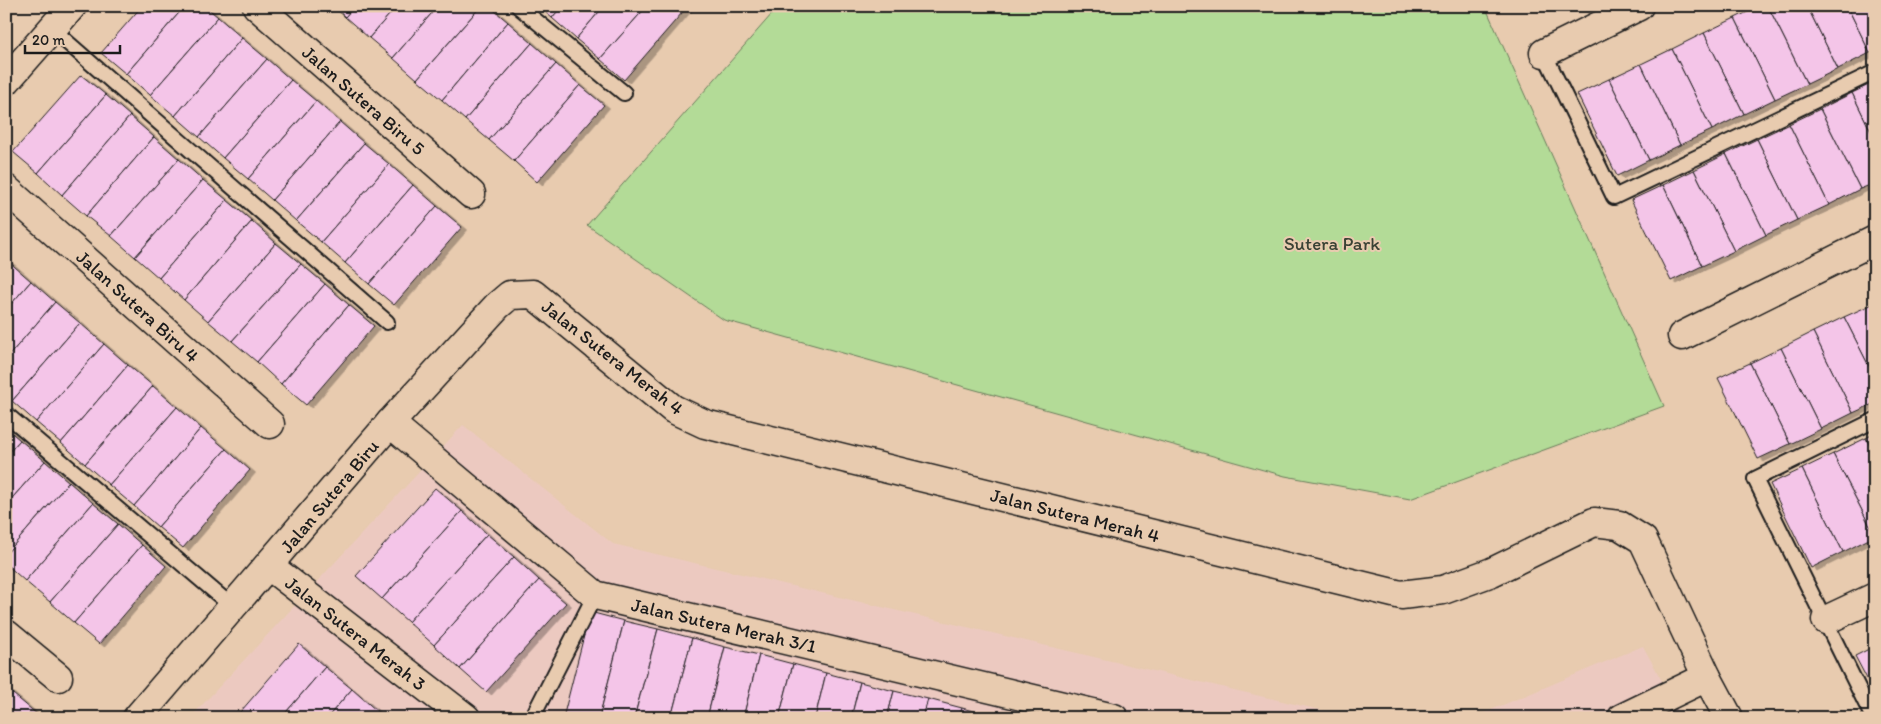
<svg xmlns="http://www.w3.org/2000/svg" width="1881" height="724" viewBox="0 0 1881 724" font-family="Itim,sans-serif">
<style>
.built{fill:#ecc9c0}
.green{fill:#b3db97;stroke:#687c5a}
.building{fill:#f4c5e8;stroke:#1c1c1c;filter:url(#shadow)}
.lines{fill:none;stroke-linecap:round;stroke-linejoin:round}
.lane-casing{stroke:#1c1c1c;stroke-width:18}
.street-casing{stroke:#1c1c1c;stroke-width:31}
.lane{stroke:#e8cbaf;stroke-width:14}
.street{stroke:#e8cbaf;stroke-width:28}
.labels{text-anchor:middle;stroke-width:4;stroke-linejoin:round;paint-order:stroke}
.street-label{font-size:19px;fill:#1c1c1c;stroke:#e8cbaf}
.park-label{font-size:19px;fill:#3a4235;stroke:#e8cbaf}
</style>
<defs>
<filter id="shadow"><feDropShadow dx="5.5" dy="3" stdDeviation="0" flood-color="#0004"/></filter>
</defs>
<rect width="100%" height="100%" fill="#e8cbaf"/>
<filter id="ink" filterUnits="userSpaceOnUse"><feTurbulence type="fractalNoise" baseFrequency=".02" numOctaves="2"/><feDisplacementMap in="SourceGraphic" scale="10" xChannelSelector="R" yChannelSelector="G"/><feConvolveMatrix kernelMatrix="1 2 1 2 8 2 1 2 1" color-interpolation-filters="sRGB"/></filter>
<g filter="url(#ink)">
<!-- built -->
<g class="built">
<path d="M463 425 613 544 1354 718H190Z"/>
<path d="M1643 646 1682 718H1472Z"/>
</g>
<!-- green -->
<path class="green" d="M779 6H1485L1664 406 1410 499 1285 476 724 320 587 225Z"/>
<!-- building -->
<g class="building">
<path d="M142 6H185L126 74 101 53Z"/>
<path d="M185 6H205L218 17 150 95 126 74Z"/>
<path d="M333 6H355L345 17Z"/>
<path d="M355 6H397L369 38 345 17Z"/>
<path d="M397 6H438L393 58 369 38Z"/>
<path d="M438 6H481L417 79 393 58Z"/>
<path d="M481 6H489L508 22 442 100 417 79Z"/>
<path d="M538 6H562L552 18Z"/>
<path d="M562 6H604L576 39 552 18Z"/>
<path d="M604 6H647L600 59 576 39Z"/>
<path d="M647 6H688L624 80 600 59Z"/>
<path d="M1760 6H1768L1807 84 1775 99 1735 18Z"/>
<path d="M1768 6H1807L1838 69 1807 84Z"/>
<path d="M1807 6H1847L1870 53 1838 69Z"/>
<path d="M1847 6H1875V51L1870 53Z"/>
<path d="M218 17 242 38 175 116 150 95Z"/>
<path d="M1735 18 1775 99 1744 114 1704 33Z"/>
<path d="M508 22 532 43 465 120 442 100Z"/>
<path d="M1704 33 1744 114 1712 130 1672 49Z"/>
<path d="M242 38 267 59 199 137 175 116Z"/>
<path d="M532 43 556 64 489 140 465 120Z"/>
<path d="M1672 49 1712 130 1680 145 1641 64Z"/>
<path d="M267 59 291 80 223 158 199 137Z"/>
<path d="M556 64 580 85 514 161 489 140Z"/>
<path d="M1641 64 1680 145 1649 160 1609 79Z"/>
<path d="M81 75 106 95 38 173 13 152Z"/>
<path d="M1609 79 1649 160 1617 176 1577 94Z"/>
<path d="M291 80 316 101 248 179 223 158Z"/>
<path d="M1875 82V140L1852 93Z"/>
<path d="M580 85 604 105 537 182 514 161Z"/>
<path d="M1852 93 1875 140V183L1860 189 1820 109Z"/>
<path d="M106 95 130 116 62 195 38 173Z"/>
<path d="M316 101 340 122 272 200 248 179Z"/>
<path d="M1820 109 1860 189 1829 205 1789 124Z"/>
<path d="M130 116 154 137 86 216 62 195Z"/>
<path d="M340 122 364 143 296 221 272 200Z"/>
<path d="M1789 124 1829 205 1797 220 1757 139Z"/>
<path d="M154 137 179 159 111 236 86 216Z"/>
<path d="M1757 139 1797 220 1766 235 1726 154Z"/>
<path d="M364 143 389 164 321 242 296 221Z"/>
<path d="M1726 154 1766 235 1734 251 1694 170Z"/>
<path d="M179 159 203 180 135 257 111 236Z"/>
<path d="M389 164 413 185 345 263 321 242Z"/>
<path d="M1694 170 1734 251 1702 266 1663 185Z"/>
<path d="M203 180 227 200 159 278 135 257Z"/>
<path d="M413 185 437 206 369 284 345 263Z"/>
<path d="M1663 185 1702 266 1671 281 1631 200Z"/>
<path d="M227 200 252 221 184 300 159 278Z"/>
<path d="M437 206 462 227 394 305 369 284Z"/>
<path d="M252 221 276 243 208 321 184 300Z"/>
<path d="M276 243 301 264 232 341 208 321Z"/>
<path d="M7 260 31 281 6 310V260Z"/>
<path d="M301 264 325 284 257 362 232 341Z"/>
<path d="M31 281 55 302 6 359V310Z"/>
<path d="M325 284 349 305 281 384 257 362Z"/>
<path d="M55 302 80 323 12 401 6 396V359Z"/>
<path d="M1875 303V378L1844 317Z"/>
<path d="M349 305 374 326 306 405 281 384Z"/>
<path d="M1844 317 1875 378V403L1853 413 1813 332Z"/>
<path d="M80 323 104 344 36 422 12 401Z"/>
<path d="M1813 332 1853 413 1821 429 1781 348Z"/>
<path d="M104 344 128 365 61 443 36 422Z"/>
<path d="M1781 348 1821 429 1790 444 1750 363Z"/>
<path d="M1750 363 1790 444 1758 459 1718 378Z"/>
<path d="M128 365 153 386 85 464 61 443Z"/>
<path d="M153 386 177 407 109 485 85 464Z"/>
<path d="M177 407 201 428 134 506 109 485Z"/>
<path d="M6 428 20 440 6 456Z"/>
<path d="M201 428 226 449 158 527 134 506Z"/>
<path d="M1875 433V457L1866 438Z"/>
<path d="M1866 438 1875 457V536L1833 454Z"/>
<path d="M20 440 45 461 6 505V456Z"/>
<path d="M226 449 250 470 183 548 158 527Z"/>
<path d="M1833 454 1875 536 1843 552 1802 469Z"/>
<path d="M45 461 69 482 6 554V505Z"/>
<path d="M1802 469 1843 552 1811 568 1770 484Z"/>
<path d="M69 482 93 503 25 581 6 564V554Z"/>
<path d="M435 488 462 511 382 599 356 576Z"/>
<path d="M93 503 118 524 50 602 25 581Z"/>
<path d="M462 511 487 534 408 622 382 599Z"/>
<path d="M118 524 142 545 74 623 50 602Z"/>
<path d="M487 534 514 557 434 645 408 622Z"/>
<path d="M142 545 166 566 99 644 74 623Z"/>
<path d="M514 557 539 580 460 669 434 645Z"/>
<path d="M539 580 566 603 486 692 460 669Z"/>
<path d="M590 612 624 621 599 718H563Z"/>
<path d="M624 621 658 629 634 718H599Z"/>
<path d="M658 629 692 638 671 718H634Z"/>
<path d="M692 638 725 647 707 718H671Z"/>
<path d="M299 644 325 667 281 718H235Z"/>
<path d="M1875 646V694L1855 656Z"/>
<path d="M725 647 759 655 743 718H707Z"/>
<path d="M759 655 793 664 779 718H743Z"/>
<path d="M793 664 826 673 815 718H779Z"/>
<path d="M325 667 352 689 327 718H281Z"/>
<path d="M826 673 860 682 851 718H815Z"/>
<path d="M860 682 894 691 887 718H851Z"/>
<path d="M6 688 13 694 6 702Z"/>
<path d="M352 689 378 712 373 718H327Z"/>
<path d="M894 691 928 699 923 718H887Z"/>
<path d="M13 694 38 715 35 718H6V702Z"/>
<path d="M928 699 962 708 959 718H923Z"/>
<path d="M962 708 995 717V718H959Z"/>
</g>
<g class="lines">
<!-- lane casing -->
<g class="lane-casing">
<g id="lane">
<path d="M518 6 624 93"/>
<path d="M52 29 387 322"/>
<path d="M1544 53 1614 197 1875 72"/>
<path d="M6 414 234 608"/>
<path d="M532 718 595 595"/>
<path d="M1873 718 1755 479 1875 420"/>
</g>
</g>
<!-- street casing -->
<g class="street-casing">
<g id="street">
<path d="M257 6 471 194"/>
<path d="M1544 53 1639 6"/>
<path d="M6 81 72 6"/>
<path d="M6 189 270 424"/>
<path d="M1682 336 1875 240"/>
<path d="M390 423 595 595 1114 718"/>
<path d="M269 566 466 718"/>
<path d="M1826 620 1875 597"/>
<path d="M6 634 58 677"/>
<path d="M137 718 390 423 497 306 510 295 533 294 673 409 705 424 1401 595 1443 590 1492 572 1594 522 1619 525 1643 540 1707 677 1729 718"/>
<path d="M1622 718 1707 677"/>
</g>
</g>
<!-- lane -->
<use href="#lane" class="lane"/>
<!-- street -->
<use href="#street" class="street"/>
</g>
</g>
<g class="labels">
<!-- street labels -->
<g class="street-label">
<text transform="translate(364 100) rotate(41)" y="7">Jalan Sutera Biru 5</text>
<text transform="translate(138 306) rotate(42)" y="7">Jalan Sutera Biru 4</text>
<text transform="translate(613 357) rotate(38)" y="7">Jalan Sutera Merah 4</text>
<text transform="translate(329 496) rotate(-50)" y="7">Jalan Sutera Biru</text>
<text transform="translate(1075 515) rotate(14)" y="7">Jalan Sutera Merah 4</text>
<text transform="translate(724 625) rotate(13)" y="7">Jalan Sutera Merah 3/1</text>
<text transform="translate(356 633) rotate(38)" y="7">Jalan Sutera Merah 3</text>
</g>
<!-- park labels -->
<g class="park-label">
<text x="1332" y="250">Sutera Park</text>
</g>
</g>
<!-- margin -->
<rect width="1881" height="724" fill="none" stroke="#e8cbaf" stroke-width="25"/>
<rect x="12" y="12" width="1856" height="699" fill="none" stroke="#1c1c1c" stroke-width="2" filter="url(#ink)"/>
<!-- scale -->
<path d="M25 45v8h95v-8" fill="none" stroke="#1c1c1c" stroke-width="2.5"/>
<text x="32" y="45" font-size="15" fill="#1c1c1c" stroke="#e8cbaf" stroke-width="4" paint-order="stroke">20 m</text>
</svg>
